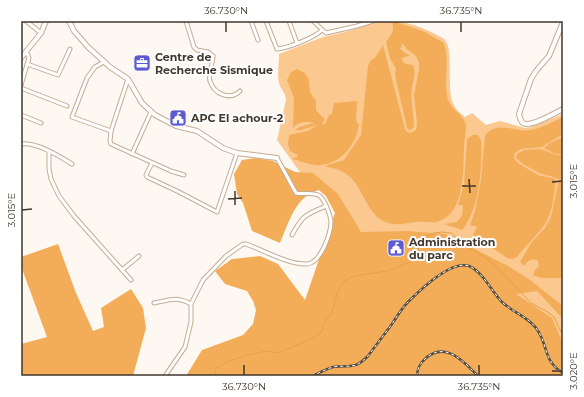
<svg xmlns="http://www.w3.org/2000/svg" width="584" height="397" viewBox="0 0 584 397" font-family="Montserrat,sans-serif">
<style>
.green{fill:#fbc890}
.forest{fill:#f3ad58}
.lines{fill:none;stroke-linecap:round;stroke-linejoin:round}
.stream{stroke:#e5a04b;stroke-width:1}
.street-casing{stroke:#c4ac92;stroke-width:5}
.secondary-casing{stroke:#c4ac92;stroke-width:6}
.street{stroke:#fff;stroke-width:3}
.secondary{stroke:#fff;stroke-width:4}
.rail-casing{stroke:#564d42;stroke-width:2.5}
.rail{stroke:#fff;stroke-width:1;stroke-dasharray:3;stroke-linecap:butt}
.ticks{fill:none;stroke:#41372c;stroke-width:1.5}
.labels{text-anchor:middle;stroke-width:4;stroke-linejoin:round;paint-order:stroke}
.poi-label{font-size:11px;font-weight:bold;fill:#41372c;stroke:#fff;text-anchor:start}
.neatline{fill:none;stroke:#41372c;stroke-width:1.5}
.ticks-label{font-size:10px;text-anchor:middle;fill:#41372c}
</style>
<rect width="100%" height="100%" fill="#fef8f3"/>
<!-- green -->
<path class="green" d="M381 21C401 21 411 23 429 31 434 34 441 36 445 40 454 50 446 88 453 103 455 109 460 113 465 117L472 113 486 125 500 121 525 128 531 127 563 114V376H217L297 313 309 294 335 213 326 196 319 190 311 192 307 182 277 140 286 100C286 93 281 90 279 83 277 74 279 64 279 54L323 37 345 32Z"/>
<!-- forest -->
<g class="forest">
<path d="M392 21 423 31 444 43C450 61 443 82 448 100 452 110 464 115 466 125 466 133 464 141 464 149 463 172 465 214 437 222 430 223 422 221 415 222 403 224 391 227 380 219 364 207 362 184 345 173 339 169 331 168 325 166L344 160 361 135 368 66 371 60 375 58 383 45 405 129 407 132 410 133 416 130 417 123 414 95 419 69V63L416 56 408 50 402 43V47L399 48 405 53 410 55 402 58C402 65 408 64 413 65 416 72 414 80 412 87 410 101 414 113 414 126L412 129 409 130 407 128 396 80 395 73 396 69 390 58 386 42C391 35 395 31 392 21Z"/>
<path d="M297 69 305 73 309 80 310 92 316 101V110L321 116 325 119 322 124H325L329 115 332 114 334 103 357 101 356 120 357 123 359 124C357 143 342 163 321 165 312 166 301 161 293 159V158L297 157 298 155 290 151 288 144 289 135 308 131 317 125 301 130H295L300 127 314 123C307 121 297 122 293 128L294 98 287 80 291 72Z"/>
<path d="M563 117V134L542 147 521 149 515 153 514 158 518 163 538 175 556 179C554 194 553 211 545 224 537 236 525 246 516 258L512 259 507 258 473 235 477 227 470 225 475 211 481 180 485 136C496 119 516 133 531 130 542 128 553 122 563 117Z"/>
<path d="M473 135H478L481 140C483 165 479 211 462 230L444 224 457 222 462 216 463 206 462 205H458L464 185 467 139Z"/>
<path d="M563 137V154H555L544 148 550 143Z"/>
<path d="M541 149 556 155H563V180L539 173 523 164 516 158 517 154 524 150Z"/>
<path d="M256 158 273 161 295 172 313 173 338 194 361 232 408 231 445 234 508 266 530 280 563 306V319L537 291 516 294 552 318 563 343V376H186L202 350 243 335 253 324 256 310 253 301 247 291 225 284 215 271 232 259 260 256 278 264 305 300 335 213 326 196 319 190C296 195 288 224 280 243L252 231 243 203 237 194 234 174 242 160Z"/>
<path d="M559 179 563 182V278H541L533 275 535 270 539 266 538 261C534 258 529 260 526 263L525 266 520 262 531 243 545 228 551 217Z"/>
<path d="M58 244 76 293 93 331 104 327 101 308 131 289 143 308 146 328 133 376H21V344L47 337 21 266V257Z"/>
</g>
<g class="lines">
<!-- stream -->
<path class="stream" d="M214 376 216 368 229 361 245 356 266 351 279 353 311 339 321 333 327 318 331 315 338 291 344 281 354 276 387 271 408 263 415 256 422 241 425 237 434 233 442 232 451 233 466 246 489 260 500 270 531 303 546 311 554 317 563 336"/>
<!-- street casing -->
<g class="street-casing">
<g id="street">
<path d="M26 21 41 33"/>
<path d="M186 21 194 47 197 50 208 52 213 56C213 62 208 76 210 81 214 94 230 101 240 91"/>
<path d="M251 21 258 40"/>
<path d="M266 21 277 49C288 48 314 38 322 30"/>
<path d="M289 21 297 43"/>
<path d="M313 21 326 33 357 26 373 21"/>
<path d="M104 62 95 67 87 78 72 117 111 131 128 79"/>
<path d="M27 64 58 75 70 49"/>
<path d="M21 85 29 58 26 51"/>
<path d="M21 88 67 106"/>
<path d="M21 115 41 123"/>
<path d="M111 131 110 141 111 144 171 171 184 175"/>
<path d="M21 144C37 142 59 156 72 164"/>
<path d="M49 152V169L51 179 59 196 74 216 131 280"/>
<path d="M132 154 151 112"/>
<path d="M152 163 146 175 147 177 179 192 217 212 237 153"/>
<path d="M292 235C303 215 305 215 326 206"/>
<path d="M122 270 139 256"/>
<path d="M154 303C171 300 176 296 191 304"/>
<path d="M165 376 185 347 191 322V304L203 280 226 256 243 244H246C263 250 289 265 307 264 321 263 331 233 331 221 330 214 325 201 320 196 313 191 303 195 296 193L277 158"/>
</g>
</g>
<!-- secondary casing -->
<g class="secondary-casing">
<g id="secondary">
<path d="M69 21 74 31 88 47 110 67 128 79 142 103 155 115 176 126 197 131 223 148 237 153 277 158"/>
<path d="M563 22 549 56 536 71 531 79 519 114C520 117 520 121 523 123 530 128 555 113 563 109"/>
<path d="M21 58 41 33 46 21"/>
</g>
</g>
<!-- street -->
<use href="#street" class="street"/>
<!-- secondary -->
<use href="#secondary" class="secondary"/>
<!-- rail casing -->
<g class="rail-casing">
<g id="rail">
<path d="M312 376C319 373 326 369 333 367 351 364 353 371 368 356 376 345 384 335 392 324 397 316 402 308 408 302 420 290 451 260 469 266 482 271 492 292 502 302 512 312 527 316 536 328 549 345 542 360 563 373"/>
<path d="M417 376C417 370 420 363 425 359 445 340 464 362 478 376"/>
</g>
</g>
<!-- rail -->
<use href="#rail" class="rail"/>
</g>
<!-- ticks -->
<path class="ticks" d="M226 22V32M461 22V32M469 179 470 193M552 182 562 181M462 186H476M235 191V205M228 199 242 198M22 210 32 209M244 365V375M479 365V375M552 371H562"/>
<!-- icons -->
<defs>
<g id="office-square" transform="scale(0.9)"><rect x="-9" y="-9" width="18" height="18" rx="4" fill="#5d5bd3" stroke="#fff"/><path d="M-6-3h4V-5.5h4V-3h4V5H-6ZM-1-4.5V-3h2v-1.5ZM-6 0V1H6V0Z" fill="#fff"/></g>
<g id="civic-square" transform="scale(0.9)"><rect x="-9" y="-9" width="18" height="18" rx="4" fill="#5d5bd3" stroke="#fff"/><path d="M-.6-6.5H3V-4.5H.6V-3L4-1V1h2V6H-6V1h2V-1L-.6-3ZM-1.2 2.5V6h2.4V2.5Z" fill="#fff"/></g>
</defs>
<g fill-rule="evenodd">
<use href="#office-square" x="142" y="63"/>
<use href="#civic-square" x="178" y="118"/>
<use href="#civic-square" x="396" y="248"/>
</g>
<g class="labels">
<!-- poi labels -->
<g class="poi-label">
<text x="155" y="61">Centre de<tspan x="155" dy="13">Recherche Sismique</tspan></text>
<text x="191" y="122">APC El achour-2</text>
<text x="409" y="246">Administration<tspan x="409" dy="13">du parc</tspan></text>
</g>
</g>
<!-- border -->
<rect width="584" height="397" fill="none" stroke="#ffffff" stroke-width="44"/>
<rect x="22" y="22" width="540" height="353" class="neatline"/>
<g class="ticks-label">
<text x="226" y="14">36.730°N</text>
<text x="461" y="14">36.735°N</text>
<text transform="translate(573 181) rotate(-90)" y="4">3.015°E</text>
<text transform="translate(11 210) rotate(-90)" y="4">3.015°E</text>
<text transform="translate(573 371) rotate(-90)" y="4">3.020°E</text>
<text x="244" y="390">36.730°N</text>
<text x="479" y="390">36.735°N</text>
</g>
</svg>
